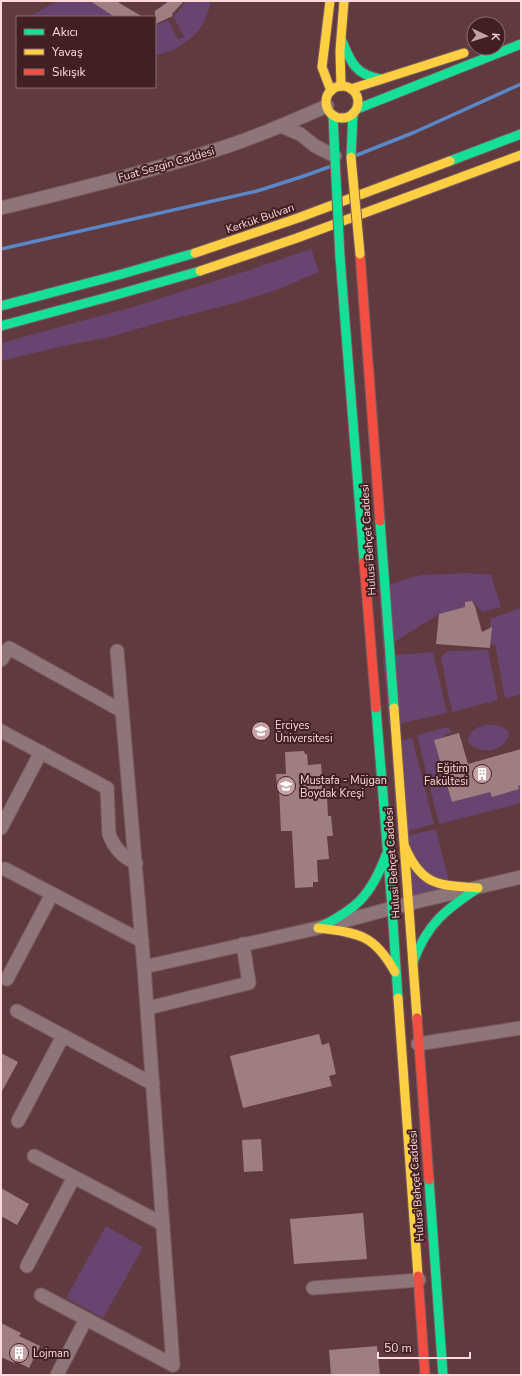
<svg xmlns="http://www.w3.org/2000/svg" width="522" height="1376" viewBox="0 0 522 1376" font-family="'Nunito Sans',sans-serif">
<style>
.green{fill:#684470}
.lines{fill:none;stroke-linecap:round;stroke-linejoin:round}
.stream{stroke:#5a87c8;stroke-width:3.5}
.building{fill:#9f7e82}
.street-casing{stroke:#795a5d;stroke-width:15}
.fast-casing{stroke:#795a5d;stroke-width:11}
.slow-casing{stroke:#795a5d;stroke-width:11}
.jam-casing{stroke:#795a5d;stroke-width:11}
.street{stroke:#8e7577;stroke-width:13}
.fast{stroke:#16e098;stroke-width:9}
.slow{stroke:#ffcf43;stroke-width:9}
.jam{stroke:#f24e42;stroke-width:9}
.fast-bridge-casing{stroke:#795a5d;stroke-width:11;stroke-linecap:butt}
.slow-bridge-casing{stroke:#795a5d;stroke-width:11;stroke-linecap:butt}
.fast-bridge{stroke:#16e098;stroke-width:9}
.slow-bridge{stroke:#ffcf43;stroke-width:9}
.labels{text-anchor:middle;stroke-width:4;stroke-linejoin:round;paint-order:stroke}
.street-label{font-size:11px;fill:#fdd9da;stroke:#412023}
.poi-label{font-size:11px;fill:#fdd9da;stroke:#412023;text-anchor:start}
</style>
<rect width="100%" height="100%" fill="#603a3f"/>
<!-- green -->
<g class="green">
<path d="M58 1H90L113 15 112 17H28Z"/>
<path d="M186 1H211C204 34 186 47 155 56V26L168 20 178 39 184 37 173 16 177 13Z"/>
<path d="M311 249 319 272 276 290 239 302 157 323 110 337 58 347 1 361V343L133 307 250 270Z"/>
<path d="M469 573 491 575 501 607 483 612 472 601 465 602V607L439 614 383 649 379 589 399 581 422 575Z"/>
<path d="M521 608V694L505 699 495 644 491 645 490 619Z"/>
<path d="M488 650 498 700 452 712 441 657 448 651Z"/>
<path d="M433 652 447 713 389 726 383 656Z"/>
<path d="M485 725C494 724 504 725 509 733 506 753 478 756 468 741 469 732 476 727 485 725Z"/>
<path d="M448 727 452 732 444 735V737L435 740 452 802 461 800V797L490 792 492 797 519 789 518 786 521 785V803L439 824 417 735Z"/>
<path d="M412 738 434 824 397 834 391 743Z"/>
<path d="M436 829 451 890 421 897 410 895 397 838Z"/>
<path d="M106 1226 143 1247 103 1318 66 1298Z"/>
</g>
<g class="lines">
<!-- stream -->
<g class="stream">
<path d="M357 155 415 132 521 84"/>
<path d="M1 249 257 191 301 177 329 167"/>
</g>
</g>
<!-- building -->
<g class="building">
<path d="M90 1H116L143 17H115Z"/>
<path d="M169 1H184L172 14 173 16 155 24V11Z"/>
<path d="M472 601 475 606 482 632 492 627 490 648 436 644 439 614 465 607V602Z"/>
<path d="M459 733 468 764 521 749V785L518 786 519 789 492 797 490 792 452 802 434 740Z"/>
<path d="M304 751 305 754H307L308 765 321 764 322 778 326 777 328 816H331L333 836H327L329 859 317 860 318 882H313V887L295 888 292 831H281L279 789H277L276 774H286L285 752Z"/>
<path d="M319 1034 322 1045 329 1043 336 1074 329 1076 332 1086 243 1108 230 1056Z"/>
<path d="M1 1053 18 1062 1 1093Z"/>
<path d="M261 1139 263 1171 244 1172 242 1140Z"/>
<path d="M1 1188 29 1204 17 1225 1 1216Z"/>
<path d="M363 1213 367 1259 294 1264 290 1219Z"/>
<path d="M1 1323 21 1333 19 1336 40 1346 29 1368 15 1361 14 1363 1 1357Z"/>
<path d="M377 1346 380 1375H331L329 1350Z"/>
</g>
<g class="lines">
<!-- street casing -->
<g class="street-casing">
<g id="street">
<path d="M281 126 300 134 315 146 335 156"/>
<path d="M1 208C70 191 140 174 209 152 249 140 288 123 327 106"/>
<path d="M117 651 144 967 173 1365"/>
<path d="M1 660 9 648 122 711"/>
<path d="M1 731 107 788 109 834C114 848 122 857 136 863"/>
<path d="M1 828 41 752"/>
<path d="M5 869 142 941"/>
<path d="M144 967 318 928 407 904 521 877"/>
<path d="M7 979 52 894"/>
<path d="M148 1008 249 983 243 944"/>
<path d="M17 1011 153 1084"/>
<path d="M418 1044 521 1028"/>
<path d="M18 1121 63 1036"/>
<path d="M34 1156 163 1224"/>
<path d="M27 1266 74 1177"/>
<path d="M313 1288 419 1280"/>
<path d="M41 1295 173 1365"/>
<path d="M57 1375 86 1319"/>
</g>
</g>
<!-- fast casing -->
<g class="fast-casing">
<g id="fast">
<path d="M342 41C351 63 356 75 381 79"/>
<path d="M357 109 521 44"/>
<path d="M333 115 335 159"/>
<path d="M351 157 353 113"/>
<path d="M450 161 521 134"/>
<path d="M340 257 364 562"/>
<path d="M1 306 122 274 195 253"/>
<path d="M1 326 112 296 200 271"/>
<path d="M380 521 394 708"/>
<path d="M376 708 392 908 398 998"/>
<path d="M318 928C356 909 371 896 386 855"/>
<path d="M413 962C427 924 445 910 478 888"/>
<path d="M429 1180 443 1375"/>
</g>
</g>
<!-- slow casing -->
<g class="slow-casing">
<g id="slow">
<path d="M330 1 322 67 331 91"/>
<path d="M341 86 340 51 344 1"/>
<circle cx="342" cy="102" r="16"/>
<path d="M351 89 464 53"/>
<path d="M195 253 298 218 450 161"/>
<path d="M200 271 297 238 521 155"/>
<path d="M394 708 417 1018"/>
<path d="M405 847C422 887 440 885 478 888"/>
<path d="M318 928C358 933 374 934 395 972"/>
<path d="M398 998 418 1276"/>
</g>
</g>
<!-- jam casing -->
<g class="jam-casing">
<g id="jam">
<path d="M360 254 380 521"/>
<path d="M364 562 376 708"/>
<path d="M417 1018 429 1180"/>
<path d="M418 1276 425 1375"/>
</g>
</g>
<!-- street -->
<use href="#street" class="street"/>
<!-- fast -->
<use href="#fast" class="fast"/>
<!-- slow -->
<use href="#slow" class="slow"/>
<!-- jam -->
<use href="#jam" class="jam"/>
<!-- fast-bridge casing -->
<g class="fast-bridge-casing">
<path id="fast-bridge" d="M335 159 340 257"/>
</g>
<!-- slow-bridge casing -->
<g class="slow-bridge-casing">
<path id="slow-bridge" d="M351 157 360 254"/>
</g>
<!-- fast-bridge -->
<use href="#fast-bridge" class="fast-bridge"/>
<!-- slow-bridge -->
<use href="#slow-bridge" class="slow-bridge"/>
</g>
<!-- icons -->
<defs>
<g id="university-disc" transform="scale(1)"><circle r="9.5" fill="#c6a1a4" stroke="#412023"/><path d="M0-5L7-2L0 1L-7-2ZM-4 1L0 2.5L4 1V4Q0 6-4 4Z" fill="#fff"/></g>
<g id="building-disc" transform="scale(1)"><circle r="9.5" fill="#c6a1a4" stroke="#412023"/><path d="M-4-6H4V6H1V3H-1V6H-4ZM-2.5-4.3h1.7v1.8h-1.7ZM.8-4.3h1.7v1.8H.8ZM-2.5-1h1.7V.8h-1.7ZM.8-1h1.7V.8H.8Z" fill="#fff"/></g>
<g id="school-disc" transform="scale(1)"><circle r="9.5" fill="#c6a1a4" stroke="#412023"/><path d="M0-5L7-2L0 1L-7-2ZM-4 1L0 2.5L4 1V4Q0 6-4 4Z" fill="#fff"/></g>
</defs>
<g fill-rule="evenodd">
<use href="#university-disc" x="261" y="731"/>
<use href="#building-disc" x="482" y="774"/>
<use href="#school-disc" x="286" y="786"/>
<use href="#building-disc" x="19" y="1353"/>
</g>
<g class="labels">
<!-- street labels -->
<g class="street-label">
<text transform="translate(166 164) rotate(-16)" y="4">Fuat Sezgin Caddesi</text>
<text transform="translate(260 218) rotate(-19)" y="4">Kerkük Bulvarı</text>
<text transform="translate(368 540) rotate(-94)" y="4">Hulusi Behçet Caddesi</text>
<text transform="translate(392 863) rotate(-94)" y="4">Hulusi Behçet Caddesi</text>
<text transform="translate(416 1186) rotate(-94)" y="4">Hulusi Behçet Caddesi</text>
</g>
<!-- poi labels -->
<g class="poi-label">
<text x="275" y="729">Erciyes<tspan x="275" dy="13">Üniversitesi</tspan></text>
<text x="468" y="772" text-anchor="end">Eğitim<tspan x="468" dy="13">Fakültesi</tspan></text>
<text x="300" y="784">Mustafa - Müjgan<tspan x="300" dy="13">Boydak Kreşi</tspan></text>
<text x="33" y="1357">Lojman</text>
</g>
</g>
<!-- border -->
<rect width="522" height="1376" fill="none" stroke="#fdd9da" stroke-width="4"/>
<!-- legend -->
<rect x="16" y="16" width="140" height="72" fill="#412023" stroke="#8c6a6c"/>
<rect x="24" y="29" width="20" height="6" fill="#16e098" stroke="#8c6a6c"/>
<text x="52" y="36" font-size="12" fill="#fdd9da">Akıcı</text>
<rect x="24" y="49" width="20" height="6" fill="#ffcf43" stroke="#8c6a6c"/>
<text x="52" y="56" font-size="12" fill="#fdd9da">Yavaş</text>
<rect x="24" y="69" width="20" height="6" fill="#f24e42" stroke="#8c6a6c"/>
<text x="52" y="76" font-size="12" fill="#fdd9da">Sıkışık</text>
<!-- north arrow -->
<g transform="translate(486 36) rotate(94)"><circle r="19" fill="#412023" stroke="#8c6a6c"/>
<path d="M0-3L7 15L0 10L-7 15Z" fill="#c6a1a4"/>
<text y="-6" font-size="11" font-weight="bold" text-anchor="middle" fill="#fdd9da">K</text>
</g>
<!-- scale -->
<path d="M378 1352v6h92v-6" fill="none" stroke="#fdd9da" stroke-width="2"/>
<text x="384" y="1352" font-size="12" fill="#fdd9da" stroke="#412023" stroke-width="3" paint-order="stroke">50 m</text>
</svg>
